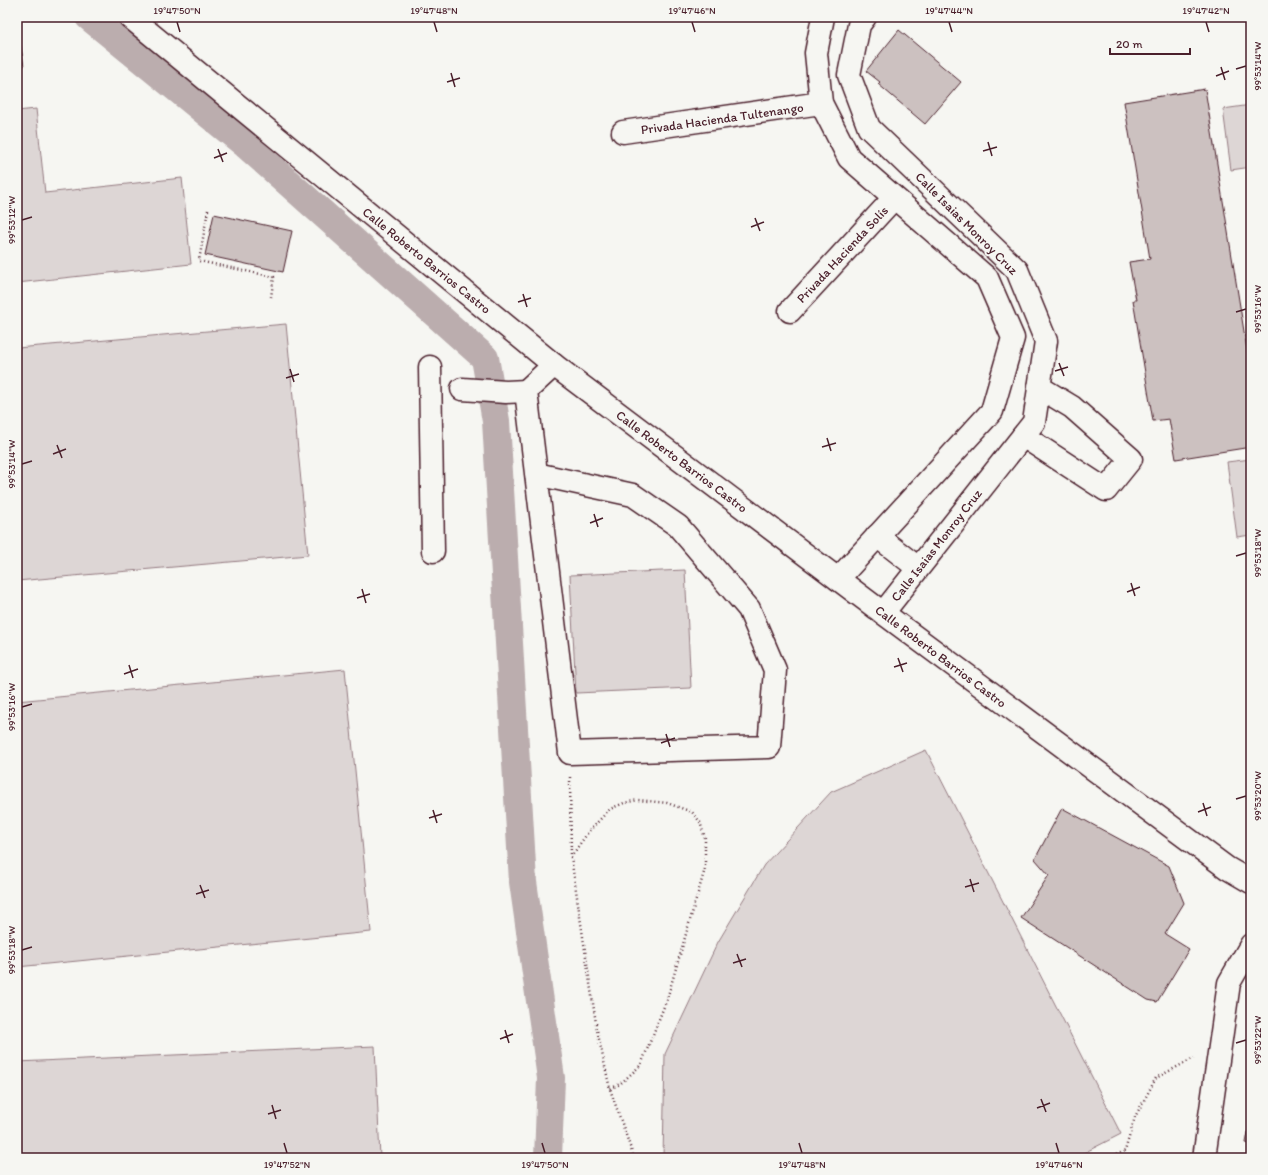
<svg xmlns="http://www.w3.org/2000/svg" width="1268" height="1175" viewBox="0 0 1268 1175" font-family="Itim,sans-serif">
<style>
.green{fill:#ddd6d5;stroke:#947a80}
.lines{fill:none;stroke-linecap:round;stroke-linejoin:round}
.canal{stroke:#bbadae;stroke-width:28}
.building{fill:#ccc1c0;stroke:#4a1f2b}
.minor-casing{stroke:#4a1f2b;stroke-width:25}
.path{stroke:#4a1f2b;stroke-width:2.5;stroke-dasharray:1 3;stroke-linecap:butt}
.minor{stroke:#f6f6f2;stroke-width:22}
.ticks{fill:none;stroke:#4a1f2b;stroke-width:1.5}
.labels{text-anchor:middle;stroke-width:4;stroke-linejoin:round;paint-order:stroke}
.street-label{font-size:13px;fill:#4a1f2b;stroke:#f6f6f2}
.neatline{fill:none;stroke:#4a1f2b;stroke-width:1.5}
.ticks-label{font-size:10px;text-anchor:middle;fill:#4a1f2b}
</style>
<rect width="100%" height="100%" fill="#f6f6f2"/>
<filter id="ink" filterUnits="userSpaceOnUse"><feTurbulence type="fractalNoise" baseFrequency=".025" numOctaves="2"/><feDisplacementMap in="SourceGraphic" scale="8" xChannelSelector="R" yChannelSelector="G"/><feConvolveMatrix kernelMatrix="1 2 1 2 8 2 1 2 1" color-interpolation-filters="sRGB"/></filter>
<g filter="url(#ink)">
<!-- green -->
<g class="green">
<path d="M1251 105V167L1231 170 1223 109Z"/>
<path d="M36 109 45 193 182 178 191 264 17 283V111Z"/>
<path d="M286 324 308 555 17 581V348Z"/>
<path d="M1251 459V535L1237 537 1227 462Z"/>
<path d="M685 570 691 688 576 693 570 575Z"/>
<path d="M345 669 371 932 17 967V701Z"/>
<path d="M926 750 1121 1134 1074 1158H663L665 1054 718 942 764 865 831 792Z"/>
<path d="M375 1046 380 1158H17V1062Z"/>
</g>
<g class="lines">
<!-- canal -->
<path class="canal" d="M89 17 246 145 485 358 496 421 523 882 551 1078 548 1158"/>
</g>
<!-- building -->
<g class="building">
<path d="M17 24 24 66 17 68Z"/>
<path d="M899 30 961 82 925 124 878 84 880 82 866 71Z"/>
<path d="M1205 89 1251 375V447L1176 459 1169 419 1153 421 1133 300H1136L1129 262 1150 259 1124 102Z"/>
<path d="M214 214 292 231 283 272 205 255Z"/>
<path d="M1062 808 1169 866 1184 903 1165 934 1189 949 1157 1002 1148 1000 1021 918 1049 875 1035 859Z"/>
<path d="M1251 1116V1144L1246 1143Z"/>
</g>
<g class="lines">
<!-- minor casing -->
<g class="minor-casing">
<g id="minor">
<path d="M130 17 554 365 883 613 1227 868 1251 882"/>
<path d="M823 17 816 53 821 103 849 158 987 278 1013 338 992 411 838 579"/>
<path d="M865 17 859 25 849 75 869 128 1017 270 1046 341 1034 422 883 613"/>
<path d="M623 132 821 103"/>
<path d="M790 311 894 198"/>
<path d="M430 367 433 551"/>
<path d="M462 389 506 392 526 391"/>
<path d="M1023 436 1106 490 1131 459 1072 407 1039 387"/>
<path d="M536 474 633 495 678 526 749 609 775 670 769 747 570 753 526 391 554 365"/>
<path d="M877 536 918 568"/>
<path d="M1204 1158 1229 983 1251 945"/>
</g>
</g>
<!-- path -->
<g class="path">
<path d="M208 210 199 261 274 277 271 297"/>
<path d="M570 777 571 857 597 1030 610 1089 634 1158"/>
<path d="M571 857 589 831 610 809 624 803 638 800 667 803 692 812 700 822 705 838V869L667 999 641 1065 620 1084 610 1089"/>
<path d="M1109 1158 1125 1151 1135 1117 1156 1078 1194 1058"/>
</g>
<!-- minor -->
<use href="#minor" class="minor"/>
</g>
</g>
<!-- ticks -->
<path class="ticks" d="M177 22 180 32M434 22 437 32M692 22 695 32M949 22 952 32M1206 22 1209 32M1221 67 1225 80M1236 69 1246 66M451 73 455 87M1216 76 1229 71M447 82 460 78M988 142 992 156M218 149 223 162M983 151 997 147M214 158 227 153M755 218 760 231M22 220 32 217M751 227 764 222M523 294 527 307M518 302 531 298M1236 312 1246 309M1059 363 1064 376M290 369 294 382M1055 371 1068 367M286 378 299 374M827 438 831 451M57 445 62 458M822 447 836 443M53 454 66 449M22 464 32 461M594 514 598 527M590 523 603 518M1236 556 1246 553M1131 583 1135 596M362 589 366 603M1127 592 1140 587M357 598 370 594M898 658 903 672M129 665 133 678M894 667 907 663M124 674 138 669M22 707 32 704M666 734 670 747M661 743 675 738M1236 799 1246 796M1203 803 1207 816M433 810 437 823M1198 812 1211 807M429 818 442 814M970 879 974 892M200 885 205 898M965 887 979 883M196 894 209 890M22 950 32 947M737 954 742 967M733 963 746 959M505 1030 509 1043M500 1039 513 1034M1236 1043 1246 1040M1041 1099 1046 1112M272 1105 276 1119M1037 1108 1050 1103M268 1114 281 1110M284 1143 287 1153M542 1143 545 1153M799 1143 802 1153M1056 1143 1059 1153"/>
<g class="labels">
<!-- street labels -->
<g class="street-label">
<text transform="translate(722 118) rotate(-8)" y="5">Privada Hacienda Tultenango</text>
<text transform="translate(967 223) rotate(45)" y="5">Calle Isaias Monroy Cruz</text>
<text transform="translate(842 254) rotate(-47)" y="5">Privada Hacienda Solís</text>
<text transform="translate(427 260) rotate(39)" y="5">Calle Roberto Barrios Castro</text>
<text transform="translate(682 461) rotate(37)" y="5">Calle Roberto Barrios Castro</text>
<text transform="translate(936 545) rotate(-52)" y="5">Calle Isaias Monroy Cruz</text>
<text transform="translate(941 656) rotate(37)" y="5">Calle Roberto Barrios Castro</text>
</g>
</g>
<!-- margin -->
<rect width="1268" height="1175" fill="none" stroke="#f6f6f2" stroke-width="44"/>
<!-- scale -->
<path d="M1110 48v6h80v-6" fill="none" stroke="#4a1f2b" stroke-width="2"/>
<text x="1116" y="48" font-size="12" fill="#4a1f2b" stroke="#f6f6f2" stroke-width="3" paint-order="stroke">20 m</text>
<rect x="22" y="22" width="1224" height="1131" class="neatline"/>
<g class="ticks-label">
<text x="177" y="14">19°47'50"N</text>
<text x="434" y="14">19°47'48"N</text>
<text x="692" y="14">19°47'46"N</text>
<text x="949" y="14">19°47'44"N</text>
<text x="1206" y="14">19°47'42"N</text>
<text transform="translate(1257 66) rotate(-90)" y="4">99°53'14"W</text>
<text transform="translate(11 220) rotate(-90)" y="4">99°53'12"W</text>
<text transform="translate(1257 309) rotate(-90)" y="4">99°53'16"W</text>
<text transform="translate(11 464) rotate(-90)" y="4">99°53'14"W</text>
<text transform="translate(1257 553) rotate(-90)" y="4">99°53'18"W</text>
<text transform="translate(11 707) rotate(-90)" y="4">99°53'16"W</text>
<text transform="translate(1257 796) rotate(-90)" y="4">99°53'20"W</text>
<text transform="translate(11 950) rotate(-90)" y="4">99°53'18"W</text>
<text transform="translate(1257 1040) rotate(-90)" y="4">99°53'22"W</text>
<text x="287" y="1168">19°47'52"N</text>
<text x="545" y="1168">19°47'50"N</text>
<text x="802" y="1168">19°47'48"N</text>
<text x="1059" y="1168">19°47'46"N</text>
</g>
</svg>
